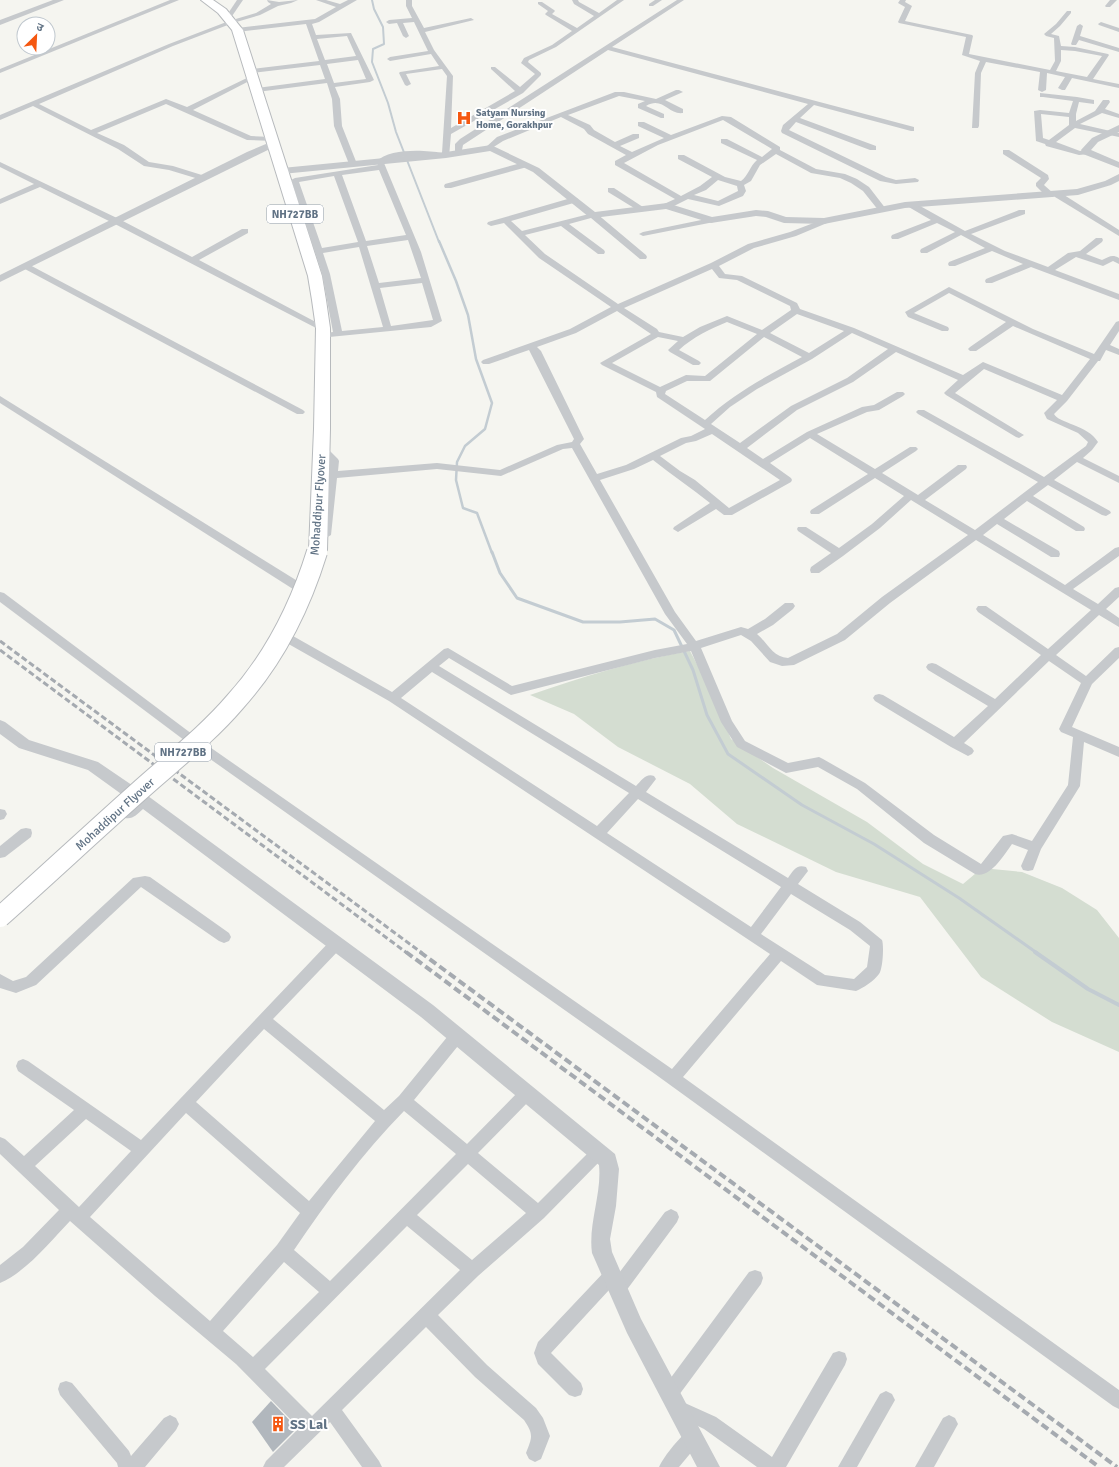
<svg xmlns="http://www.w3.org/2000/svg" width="1119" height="1467" viewBox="0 0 1119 1467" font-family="Signika,'Noto Sans Devanagari',sans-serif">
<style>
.green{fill:#d4ddd1}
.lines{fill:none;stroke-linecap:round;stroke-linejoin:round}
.stream-far3{stroke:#c3ccd2;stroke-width:2}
.stream-far2{stroke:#c3ccd2;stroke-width:2.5}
.stream-far1{stroke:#c3ccd2;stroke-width:3}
.stream{stroke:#c3ccd2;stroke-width:4}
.building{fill:#b1b7bd}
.trunk-casing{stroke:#b7babd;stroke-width:2}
.minor{fill:#c6c9cc;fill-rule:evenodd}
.tertiary{fill:#c6c9cc;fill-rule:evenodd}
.trunk{fill:#fff;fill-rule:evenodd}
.rail-far1{stroke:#a5aab0;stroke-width:3;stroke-dasharray:6 3;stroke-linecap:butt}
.rail{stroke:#a5aab0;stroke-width:4;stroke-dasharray:8 4;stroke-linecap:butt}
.trunk-bridge-far1-casing{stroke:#b7babd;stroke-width:16;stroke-linecap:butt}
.trunk-bridge-casing{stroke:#b7babd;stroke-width:22;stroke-linecap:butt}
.trunk-bridge-far1{stroke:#fff;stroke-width:16}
.trunk-bridge{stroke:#fff;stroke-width:20}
.labels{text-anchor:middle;stroke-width:4;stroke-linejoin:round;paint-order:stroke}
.far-poi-label{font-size:10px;font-weight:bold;fill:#607284;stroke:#fff;text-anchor:start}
.shield{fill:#fff;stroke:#909ca9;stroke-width:1}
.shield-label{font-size:11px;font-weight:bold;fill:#607284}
.street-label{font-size:12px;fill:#607284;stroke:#fff}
.near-poi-label{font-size:14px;font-weight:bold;fill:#607284;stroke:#fff;text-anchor:start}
</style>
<rect width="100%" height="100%" fill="#f5f5f0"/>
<!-- green -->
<path class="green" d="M690 651 710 689 731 739 773 768 867 822 923 864 963 884 982 868 1022 872 1062 888 1097 910 1119 938V1052L1052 1022 981 977 920 897 836 872 737 824 690 784 618 747 574 714 530 695C583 677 635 660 690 651Z"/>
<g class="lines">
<!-- stream-far3 -->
<path class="stream-far3" d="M372 0 374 9 383 27 384 44 373 49 372 62 388 103 396 132 439 242"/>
<!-- stream-far2 -->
<path class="stream-far2" d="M439 241 456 281 468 315 476 359 492 403 485 429 465 446 457 462 456 480 463 508 477 513 492 553"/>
<!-- stream-far1 -->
<path class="stream-far1" d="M492 552 500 573 517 598 583 622H620L655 619 674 630 693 670 707 715 728 754 802 805 874 844 959 898 1037 953"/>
<!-- stream -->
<path class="stream" d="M1035 952 1088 989 1119 1005"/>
</g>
<!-- building -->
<path class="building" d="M271 1401 297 1428 273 1452 252 1422Z"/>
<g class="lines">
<!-- trunk casing -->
<g class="trunk-casing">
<path id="trunk" d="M201 0H213L226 9 243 30 322 276 326 300 330 328V429L327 550 324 554 318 556 312 554 309 550 314 429 316 328 312 300 308 276 232 30 218 13Z"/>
</g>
<!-- minor -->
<g class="minor">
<path d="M170 0H179L0 73V69Z"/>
<path d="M237 0H243L230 19H226L225 18Z"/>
<path d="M267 0 279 2 298 0 291 3 278 6 260 15 233 23 173 46 39 104 91 130 166 99 187 107 251 76H255V78L193 110 251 136 272 137 276 139 275 141 247 140 166 104 97 133 124 145 149 162 173 166 205 176V180H202L169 170 144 166 118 149 33 106 0 120V115L169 44 229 21 256 13 271 4 268 2Z"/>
<path d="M316 0H326L340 4 348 0H357L319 22 312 24 316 35 351 33 374 80 370 82 335 87 340 99 342 126 357 164 353 166 349 164 334 126 332 99 327 83 257 92 253 90 257 88 325 79 320 65 251 73 248 71 251 69 319 61 306 24 237 32 234 30 237 28 315 19 336 7ZM347 36 356 56 325 60 317 39ZM358 60 366 79 334 83 327 64Z"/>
<path d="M406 0H412V6L424 28 471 18 474 20 425 32 434 50 453 76 451 128 515 91 491 69V67H495L520 87 535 74 521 63 524 58 552 45 572 31 546 15 545 14 548 11 538 4V2H542L554 10 555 11 552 14 577 28 594 16 574 4 572 0H578L579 2 599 13 617 0H624L556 47 529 60 528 62 541 73V75L523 93 451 134 449 157 410 156 394 158 384 163 421 252 442 321 431 327 319 338 318 336 319 334 333 332 322 274 291 180 295 178 378 165 376 162C389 148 425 150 442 153L447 76 442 69 406 74 411 84 407 86 405 85 399 73 400 72 439 66 431 54 390 61 387 59 390 57 428 51 414 22 403 23 409 36 406 38 403 36 397 23 389 24 386 22 389 20 412 18 406 6ZM379 170 406 235 366 241 342 175ZM334 176 358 242 322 248 299 182ZM408 240 421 278 379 283 367 246ZM359 247 383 327 342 331 330 274 323 253ZM422 283 433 320 391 326 380 288Z"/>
<path d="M655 0H662L653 6H649V4Z"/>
<path d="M677 0H684L612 47 914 127V131H911L814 105 800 118 876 146V150H870L796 122 789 130 886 177 896 180 915 178 919 180 918 182 896 184 880 181 782 133 781 131 783 125 808 104 608 50 466 143 463 145 461 155H455V144L460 139Z"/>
<path d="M900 0H906L905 2 912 6 905 21 972 35 973 36 969 54 1050 70 1055 61 1054 38 1046 36 1044 34 1056 24 1067 11H1071V13L1060 26 1051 34 1059 36 1061 46 1075 47 1108 54 1109 55 1093 79 1119 84V88L1072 78 1065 90H1062L1058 88 1065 77 1047 73 1046 90 1042 92 1038 90 1040 72 986 62 981 73 979 126 978 128H972L975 73 980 61 962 55 966 37 899 23 898 22 905 7 898 3ZM1061 50 1075 51 1102 56 1087 77 1056 71 1061 61Z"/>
<path d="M1110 0H1117L1110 7H1106L1105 6Z"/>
<path d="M1101 22 1119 28V32L1099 25 1098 24Z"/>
<path d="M1080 24 1083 26 1080 36 1119 48V52L1079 40 1076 45H1072L1071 44 1077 26Z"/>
<path d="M676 90H679L683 92 665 100 683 109V113C668 115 663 96 646 106L664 114V118H661L638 108V104L645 101 619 96 568 115 590 125 594 130 615 142 633 134H639V138L620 146 632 152 664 138 638 126V122H644L671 135 722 116 731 117 780 147V150L816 169 845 174 857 179 869 187 886 209 885 211H879L863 191 851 183 840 178 811 173 776 154 760 165 751 181 744 185 746 191 743 196 719 206 688 199 670 208H664V204L675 199 615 165V161L626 155 588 134 584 129 561 117 503 141 489 150 485 148 497 137 615 92H624L656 99ZM723 120 772 149 762 157 727 139H721V143L757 160C750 166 748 176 741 181L725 177 684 155H678V159L712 177 700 186 681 196 624 163 658 145ZM718 180 737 186 738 191 718 201 694 195 706 190Z"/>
<path d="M1040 93 1077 97 1094 100V104L1079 102 1076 114V121L1095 111 1103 100H1109L1110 102 1105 109 1119 114V118L1102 113 1080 124 1119 133V137L1075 128 1056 142 1080 151 1086 150 1090 152 1089 154 1079 155 1046 146 1045 144 1036 141 1034 111 1040 110 1069 113 1073 101 1043 97H1040ZM1041 114 1069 117V125L1049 140 1043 138Z"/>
<path d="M1003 150H1009L1048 175 1049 179 1044 185 1053 193V197H1047L1036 186V183L1041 178 1003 154Z"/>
<path d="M0 162 119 219 192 257 242 229H248V233L199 260 327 328 323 331 320 330 113 223 40 187 0 204V199L34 184 0 167Z"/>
<path d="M521 163H527L528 165 527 167 451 188H445L444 186 445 184Z"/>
<path d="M608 188H614L646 209 645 211H639L608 192Z"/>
<path d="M1055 193H1061L1119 230V236L1055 197Z"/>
<path d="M571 198H577L578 200 577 202 511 221 522 231 593 213H596L646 255 647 257 646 259H640L591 218 569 224 604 250 605 252 604 254H598L561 226 525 235 545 254 618 304 711 263 748 244 790 232 824 219 828 221 827 223 796 236 754 248 719 266 725 274 742 276 797 303 800 309 854 328 963 375 983 362 1062 395 1090 359 1013 326 976 351H970L968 349 970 347 1006 322 949 293 914 313 948 327 949 329 948 331H942L908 317 905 312 949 287 1033 329 1094 354 1116 322 1119 321V331L1110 345 1119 349V355L1106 350 1100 361H1098L1067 401 1054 414C1058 423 1088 425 1098 442L1092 450 1083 458 1119 476V483L1077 462 1054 480 1110 511 1111 513 1106 516 1102 515 1048 485 1033 496 1084 527 1085 529 1084 531H1076L1027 501 1004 519 1059 551 1060 554 1059 557H1051L997 524 983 535 1065 585 1115 548 1119 547V556L1073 589 1098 604 1115 588 1119 587V597L1106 609 1119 618V627L1099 615 1056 655 1086 676 1115 648 1119 647V658L1092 684 1072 727 1119 747V757L1084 742 1080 786 1041 849 1033 870 1028 871 1023 870 1021 866 1028 850 1012 844C1004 855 990 879 975 874L924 843 857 789 818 767 786 773 737 747 721 722 691 651 655 658 511 695 449 658 439 666 636 786C642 780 646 773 654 776L656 779 646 792 788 878C793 871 796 864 806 867L808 871 798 884 860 922 882 940C884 945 883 969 879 974 874 981 863 988 856 991L817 985 781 961 683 1077 1119 1390V1409L1113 1406 655 1074 196 749 0 602V592L4 593 204 743 672 1069 770 954 389 701 285 642 283 639 285 636H293L392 692 444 649 448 648 512 686 655 650 687 644 665 614 572 448 563 449 501 476 437 469 337 478 331 535 326 538 321 535 329 462 318 449 316 447 318 445H324L338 459 339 461 338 471 437 463 500 470 557 445 572 442 574 439 529 350 489 364H483L481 362 483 360 570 329 611 307 539 258 504 223 491 226 487 224 488 222ZM712 269 719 278 737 280 790 306 791 310 762 330 727 316 700 327 683 337 659 332 657 329 624 308ZM617 311 651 334 600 363 602 365 656 392 657 397 705 429 691 436 681 438 626 465 597 474 580 444 584 439 541 351 537 347 576 333ZM797 314 844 331 809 353 770 333ZM727 322 757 334 705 376 686 375 660 387 612 363 658 337 678 341 668 350 670 352 693 365H699L701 363 699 361 679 350C693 337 710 329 727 322ZM852 333 888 349 847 378 791 406 740 443 711 424 730 407 757 389 812 359ZM764 337 802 357C767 376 734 393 705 420L665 394 666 391 687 381H710ZM896 352 958 380 946 391 944 393 946 395 1016 437 1019 438 1024 435 955 393 984 369 1057 400 1044 413 1047 419 1078 433 1088 442 1086 446 1044 477 924 410H918L916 412 918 414 1038 482 975 530 925 500 966 469 967 467 966 465H958L918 495 882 473 916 451 918 449 916 447H910L875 469 817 434 867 412 879 410 903 396 905 394 903 392H897L874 405 862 407 807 432 763 459 747 448 797 410 853 382ZM712 434 780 480 729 508 695 480 680 471 660 456 686 443 696 441ZM810 438 868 474 811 510 810 512 811 514H819L875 478 904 496 872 524 839 548 806 527H798L797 529 798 531 831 553 811 567 810 570 811 573H819L843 556 880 528 911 500 968 535 882 597 837 634 788 658C772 657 768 643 757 634L773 625 793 609 795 606 793 603H785L765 619 748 629 741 627 696 641 675 612 600 480 634 469 653 460C672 475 691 488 710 503L674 527 673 529 678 532 716 509 724 515H732L791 482 792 480 791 478 770 463ZM976 540 1091 610 1048 649 986 606H978L976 609 978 612 1041 655 995 699 936 664 932 663 928 664 926 667 928 670 988 706 954 737 883 695 879 694 875 695 873 698 875 701 951 747 968 756 972 754 974 751 972 748 964 743 1049 661 1081 683 1059 729 1061 732 1073 737 1068 785 1032 841 1012 834 1003 836 981 864 934 835 865 783 823 759 819 757 788 763 745 741 732 721 701 648 741 635 751 641 770 662 782 666 794 665 845 640 890 603ZM432 672 629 793 597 826 401 698ZM638 799 781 887 751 927 607 833ZM791 894 850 930 870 946 867 967 854 979 825 975 761 934Z"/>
<path d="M907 202H913L965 231 1019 210H1025V214L971 234 1005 251 1048 267 1068 253 1080 251 1096 238H1102L1103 240 1102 242 1086 254 1102 260C1109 257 1112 254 1119 258V264L1113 261 1103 266 1076 257 1055 270 1119 294V300L1031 267 992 283H986L985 281 986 279 1023 264 992 251 955 266H949L948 264 949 262 985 248 961 235 927 253H921L920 251 921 249 955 232 937 223 898 239H892L891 237 892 235 931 220 907 206Z"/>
<path d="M711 218H714V222L643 236 639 234 643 232Z"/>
<path d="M26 263 303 410 305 412 303 414H297L23 268 22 266Z"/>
<path d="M0 396 312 590 313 593 312 596H304L0 403Z"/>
<path d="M0 809 5 810 7 814 4 819 0 820Z"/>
<path d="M26 828 31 829 32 833 31 837 5 857 0 858V846L21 829Z"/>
<path d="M145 876 150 877 229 933 231 937 229 941 224 943 219 941 141 887 36 985 16 993 0 988V974L13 981 26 977 133 878Z"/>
<path d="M336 938 341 940 343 944 341 948 273 1019 384 1110 399 1096 452 1031 457 1030 462 1031 464 1036 462 1041 414 1100 467 1144 522 1088 527 1086 532 1088 534 1093 532 1098 478 1153 538 1203 594 1147 599 1145 604 1147 607 1152 604 1157 544 1218 478 1276 438 1315 487 1365 536 1408 543 1418 550 1436 541 1459 535 1462 529 1459 526 1453C532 1437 534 1435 524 1420L475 1377 426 1327 342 1410 379 1461 382 1467H362L330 1422 284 1467H263L266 1461 299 1428 236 1364 155 1296 70 1221C51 1241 26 1272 0 1283V1265L23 1247 59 1210 0 1154V1137L5 1139 24 1156 74 1110 18 1071 16 1066 18 1061 23 1059 28 1061 141 1140 331 940ZM264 1029 375 1121 309 1201 196 1102ZM404 1111 456 1154 330 1281 294 1250C327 1201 363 1153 404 1111ZM186 1113 300 1213 277 1245 210 1321 90 1217ZM86 1119 131 1151 79 1207 35 1166ZM468 1164 526 1213 472 1260 417 1215ZM407 1226 460 1270 312 1416 265 1369ZM284 1262 319 1292 253 1357 223 1331Z"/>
<path d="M671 1209 677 1212 679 1217 677 1222 623 1295 617 1297 611 1295 609 1290 551 1353 581 1383 583 1389 581 1395 575 1397 569 1395 538 1364 534 1353 538 1342 606 1270 612 1268 618 1270 619 1273 665 1212Z"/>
<path d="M755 1270 761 1272 763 1278 761 1284 676 1399 716 1417 772 1457 833 1353 839 1351 845 1353 847 1359 845 1365 786 1467H757L704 1429 671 1413 668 1407 671 1401 664 1399 661 1393 664 1387 749 1272Z"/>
<path d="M66 1381 72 1383 129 1451 131 1456 164 1418 170 1415 176 1418 179 1424 176 1430 145 1467H118L117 1463 60 1395 58 1389 60 1383Z"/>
<path d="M886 1391 892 1394 895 1400 857 1467H838L880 1394Z"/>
<path d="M949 1415 955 1418 958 1424 934 1467H915L943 1418Z"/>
<path d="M693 1428 699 1431 702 1437 699 1443 679 1467H659C664 1456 682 1433 693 1428Z"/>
</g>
<!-- tertiary -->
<g class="tertiary">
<path d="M53 0H64L0 25V20Z"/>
<path d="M1119 125V132L1098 142 1091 150 1119 162V168L1083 154 1081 150 1092 138Z"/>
<path d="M273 141 276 142 278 144 276 146 0 282V275L247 152Z"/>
<path d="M491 145 539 168 595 212 667 203 712 217 756 210 768 211 786 217 824 218 905 202 1077 189 1105 181 1119 174V181L1111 185 1078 195 905 208 824 224 784 223 766 217 756 216 711 223 666 209 593 218 589 217 533 172 490 151 446 158 282 174 277 171 282 168 446 152Z"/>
<path d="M0 720 5 722 29 740 98 762 148 796 433 1005 615 1154 619 1169 616 1206 610 1239 612 1252 641 1319 720 1467H697L627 1333 592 1253C588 1224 602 1194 599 1165L421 1017 143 809C136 815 132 821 122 817L120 813 122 809 131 801 88 770 19 748 0 734Z"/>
</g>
<!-- trunk -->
<use href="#trunk" class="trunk"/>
<!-- rail-far1 -->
<g class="rail-far1">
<path d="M0 641 422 953"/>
<path d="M0 650 407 953"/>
</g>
<!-- rail -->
<g class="rail">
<path d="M406 952 1099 1467"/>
<path d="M420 952 1117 1467"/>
</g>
<!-- trunk-bridge-far1 casing -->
<g class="trunk-bridge-far1-casing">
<path id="trunk-bridge-far1" d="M317 553 318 550"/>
</g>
<!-- trunk-bridge casing -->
<g class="trunk-bridge-casing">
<path id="trunk-bridge" d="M0 917C46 876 91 834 137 793 170 763 206 736 235 702 274 659 300 607 317 552"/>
</g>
<!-- trunk-bridge-far1 -->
<use href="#trunk-bridge-far1" class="trunk-bridge-far1"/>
<!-- trunk-bridge -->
<use href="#trunk-bridge" class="trunk-bridge"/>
</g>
<!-- icons -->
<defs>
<g id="hospital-bare" transform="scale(1.2)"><path d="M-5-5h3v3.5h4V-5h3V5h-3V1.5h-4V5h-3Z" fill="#f55710" stroke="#fff" stroke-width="2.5" paint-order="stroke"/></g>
<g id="building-bare" transform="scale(1.2)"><path d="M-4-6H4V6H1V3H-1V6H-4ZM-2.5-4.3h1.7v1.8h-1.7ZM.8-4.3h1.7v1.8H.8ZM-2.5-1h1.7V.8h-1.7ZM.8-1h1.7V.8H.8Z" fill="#f55710" stroke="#fff" stroke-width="2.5" paint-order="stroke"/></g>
</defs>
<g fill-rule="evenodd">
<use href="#hospital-bare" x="464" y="118"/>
<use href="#building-bare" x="278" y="1424"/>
</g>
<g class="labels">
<!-- far-poi labels -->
<g class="far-poi-label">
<text x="476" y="116">Satyam Nursing<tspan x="476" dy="12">Home, Gorakhpur</tspan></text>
</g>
<!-- shield labels -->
<g class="shield">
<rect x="267" y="205" width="56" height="18" rx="3"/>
<rect x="155" y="743" width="56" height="18" rx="3"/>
</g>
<g class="shield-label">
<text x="295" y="218">NH727BB</text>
<text x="183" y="756">NH727BB</text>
</g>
<!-- street labels -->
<g class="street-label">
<text transform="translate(318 505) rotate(-86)" y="4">Mohaddipur Flyover</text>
<text transform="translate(115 814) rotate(-42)" y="4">Mohaddipur Flyover</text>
</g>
<!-- near-poi labels -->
<g class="near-poi-label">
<text x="290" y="1429">SS Lal</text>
</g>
</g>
<!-- north arrow -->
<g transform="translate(36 36) rotate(24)"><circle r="19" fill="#ffffff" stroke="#bfc7ce"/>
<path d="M0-3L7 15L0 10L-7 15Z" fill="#f55710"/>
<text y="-6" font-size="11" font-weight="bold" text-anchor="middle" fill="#607284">उ</text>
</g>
</svg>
